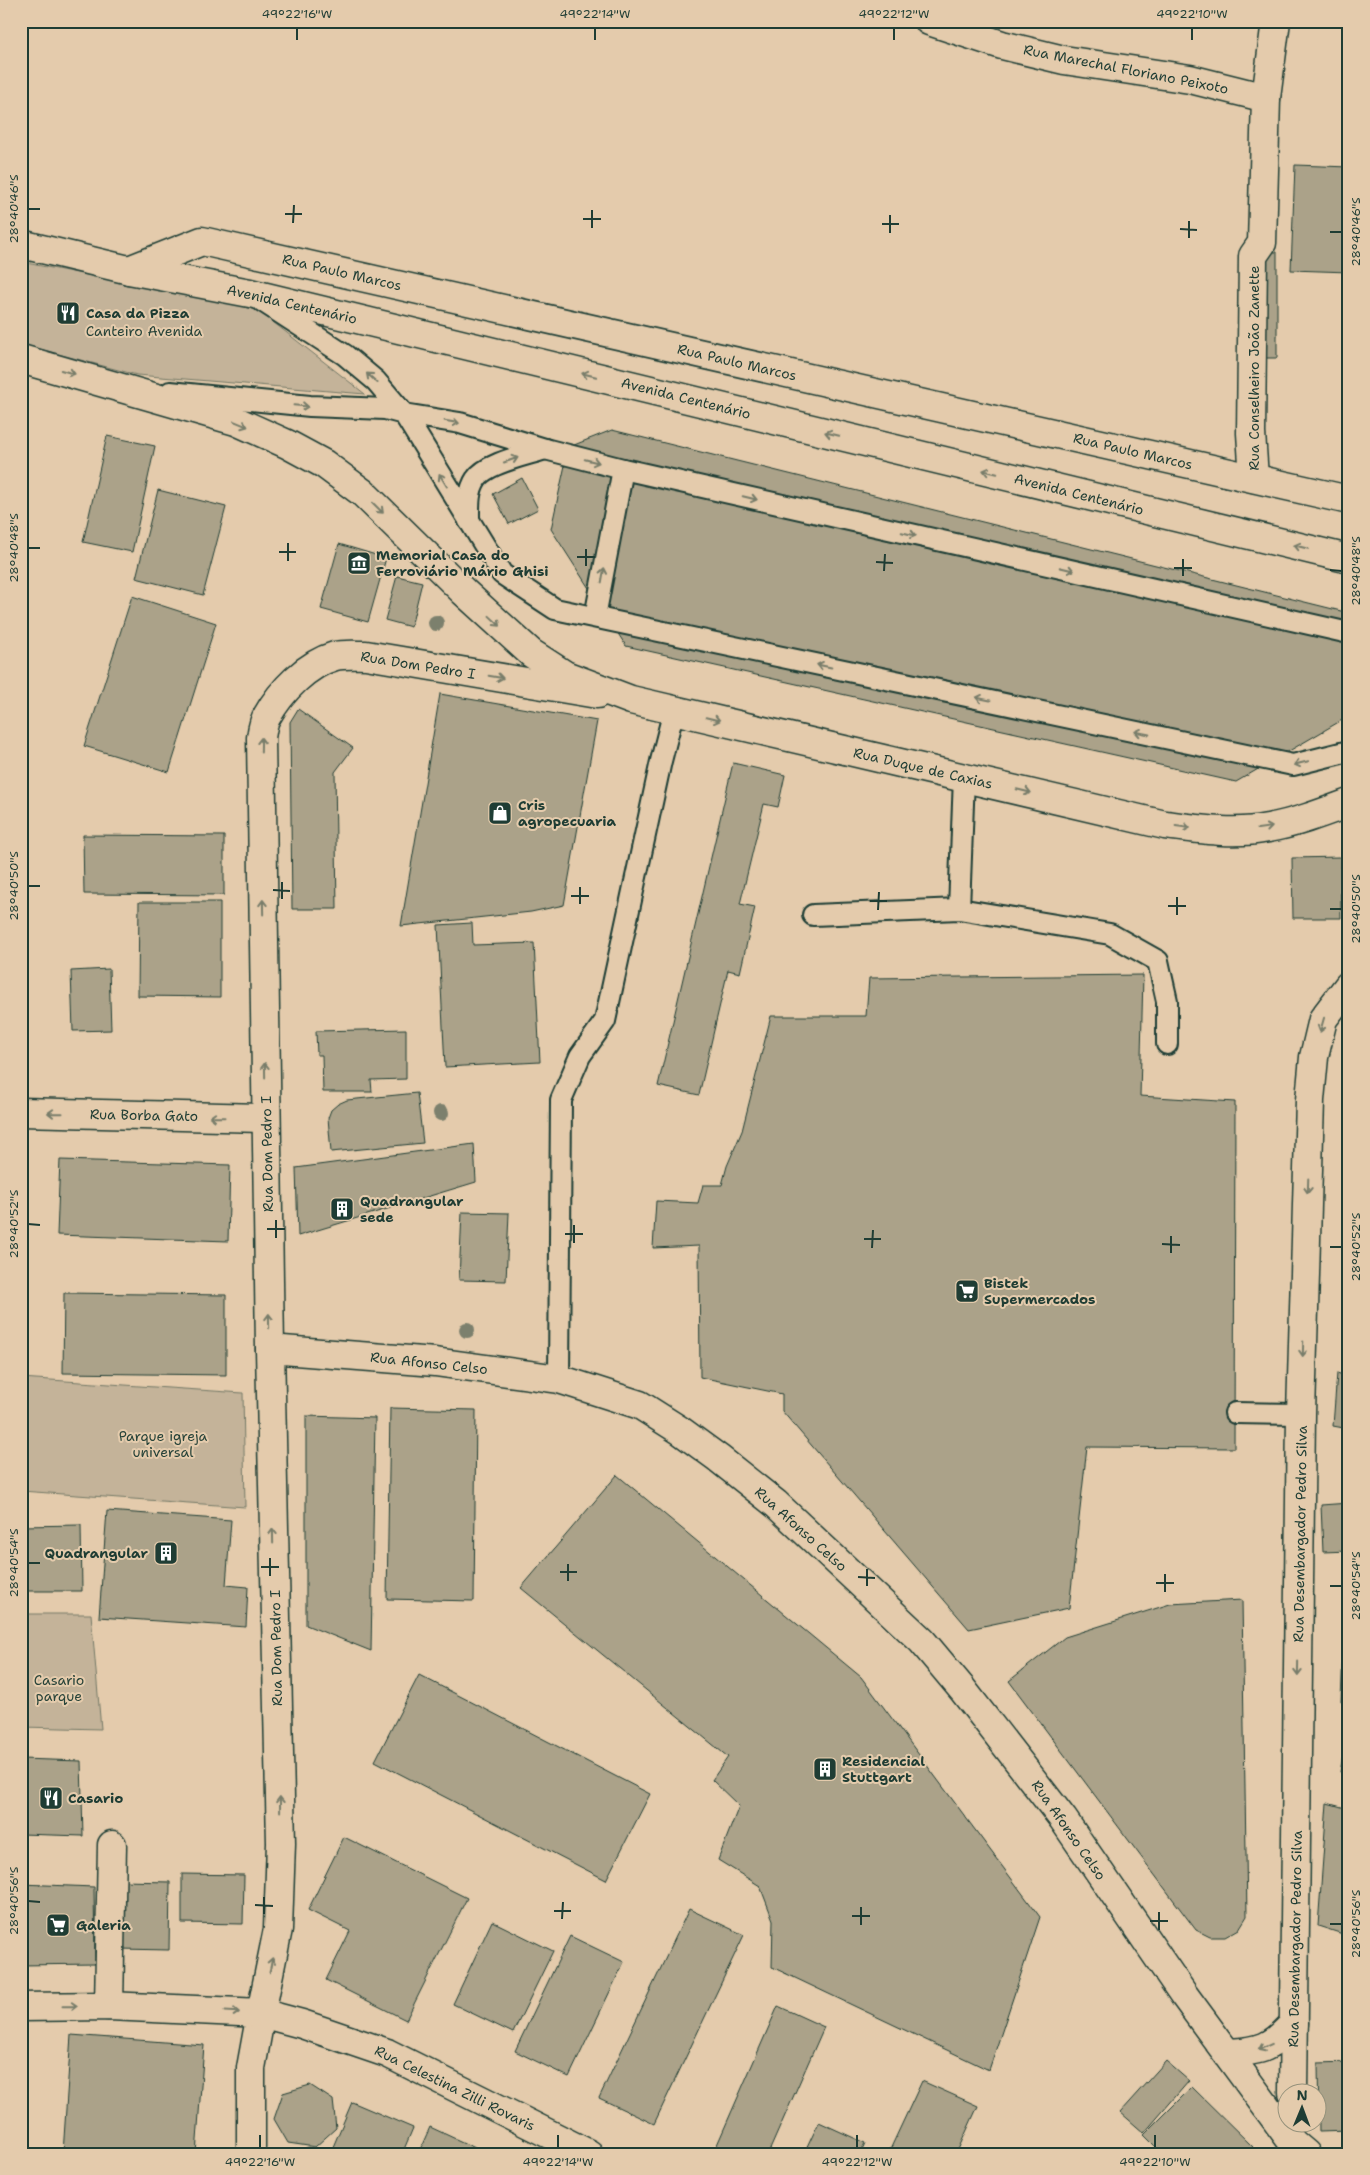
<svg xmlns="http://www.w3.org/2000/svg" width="1370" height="2175" viewBox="0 0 1370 2175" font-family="'Shantell Sans',sans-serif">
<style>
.green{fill:#c4b399;stroke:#727866}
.building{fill:#aba289;stroke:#1f3d34}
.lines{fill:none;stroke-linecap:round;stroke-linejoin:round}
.lane-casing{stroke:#1f3d34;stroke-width:24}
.street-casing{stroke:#1f3d34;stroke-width:31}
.secondary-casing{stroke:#1f3d34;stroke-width:31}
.primary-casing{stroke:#1f3d34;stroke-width:31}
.lane{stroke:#e4cbac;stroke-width:20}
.street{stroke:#e4cbac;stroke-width:28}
.secondary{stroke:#e4cbac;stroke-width:28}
.primary{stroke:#e4cbac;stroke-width:28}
.tree{fill:#7c806d}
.oneway{stroke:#787d6a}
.ticks{fill:none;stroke:#1f3d34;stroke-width:2}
.labels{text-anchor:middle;stroke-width:4;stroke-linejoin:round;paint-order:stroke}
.street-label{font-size:14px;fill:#1f3d34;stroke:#e4cbac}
.poi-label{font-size:14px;font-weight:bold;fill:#1f3d34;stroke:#e4cbac;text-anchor:start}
.park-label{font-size:14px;fill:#274339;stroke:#e4cbac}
.neatline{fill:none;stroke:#1f3d34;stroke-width:2}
.ticks-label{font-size:12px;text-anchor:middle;fill:#1f3d34}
</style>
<rect width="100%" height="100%" fill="#e4cbac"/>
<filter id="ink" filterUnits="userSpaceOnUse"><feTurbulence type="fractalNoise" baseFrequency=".02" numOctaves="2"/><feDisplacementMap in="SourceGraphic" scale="10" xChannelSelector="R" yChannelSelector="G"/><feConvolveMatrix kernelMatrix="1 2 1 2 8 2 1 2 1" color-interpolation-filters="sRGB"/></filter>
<g filter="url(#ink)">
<!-- green -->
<g class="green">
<path d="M21 262 255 308 365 394 137 375 21 344Z"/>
<path d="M21 1378 243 1393 245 1507 21 1491Z"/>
<path d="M21 1614H91L101 1729 21 1727Z"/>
</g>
<!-- building -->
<g class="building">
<path d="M1295 165 1349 167V272L1291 270Z"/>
<path d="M1244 251 1277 252V358H1244Z"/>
<path d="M612 430 1349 613V716L1236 782 626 646 551 529 569 447Z"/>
<path d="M107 436 155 446 132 552 83 542Z"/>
<path d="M522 478 538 509 509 524 493 494Z"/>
<path d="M158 490 226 507 203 595 136 578Z"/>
<path d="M339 544 386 558 368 622 321 609Z"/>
<path d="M397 576 422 582 411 627 385 620Z"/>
<path d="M132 596 216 623 169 772 84 746Z"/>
<path d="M440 694 597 721 564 905 531 912 401 926Z"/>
<path d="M298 709 353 748 335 772 337 909H292L290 722Z"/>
<path d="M733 763 785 775 778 807 764 804 740 904 755 907 740 973 728 970 699 1095 658 1086Z"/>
<path d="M83 835 224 836V895L84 894Z"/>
<path d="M1340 857 1341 918H1293L1292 858Z"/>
<path d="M139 902H220V997L138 996Z"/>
<path d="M472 923 473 945 534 943 540 1062 445 1067 438 925Z"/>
<path d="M109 969 111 1030 73 1031 71 971Z"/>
<path d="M1143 975 1140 1096 1235 1102 1234 1448 1087 1447 1069 1608 969 1629 782 1411V1394L700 1377 699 1246 653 1248 656 1201 698 1203 703 1185H722L727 1166 742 1131 771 1016H866L869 978Z"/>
<path d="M406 1029V1079L371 1080 372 1092H323L322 1055H317L316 1031Z"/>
<path d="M417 1093 423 1143 331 1152 328 1118 331 1110 338 1104 347 1100Z"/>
<path d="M474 1144 476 1182 298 1236 296 1168Z"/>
<path d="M60 1160 230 1165 228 1241 57 1235Z"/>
<path d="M462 1212 509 1213 506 1281 459 1280Z"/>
<path d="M64 1293 226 1295V1375L63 1373Z"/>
<path d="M1337 1373 1349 1377V1429L1333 1426Z"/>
<path d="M390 1408 476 1410 474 1601 387 1599Z"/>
<path d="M306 1416 375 1418 371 1651 306 1625Z"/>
<path d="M617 1475 861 1677 1040 1917 989 2070 772 1967 773 1920 760 1886 718 1860 739 1806 712 1780 728 1757 521 1588Z"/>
<path d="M1349 1503V1551L1323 1552 1321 1505Z"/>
<path d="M107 1511 231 1520 226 1585 248 1587 246 1627 99 1617Z"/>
<path d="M81 1525 82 1591H21V1526Z"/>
<path d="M1345 1571H1349V1618H1348Z"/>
<path d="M1242 1600 1247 1916 1239 1929 1225 1937H1210L1196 1930 1009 1681 1065 1637 1170 1604Z"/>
<path d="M1343 1649H1349V1701H1341Z"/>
<path d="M419 1675 650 1794 606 1880 375 1761Z"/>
<path d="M1346 1739H1349V1776L1340 1772Z"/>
<path d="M21 1759 81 1761 83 1836 21 1834Z"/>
<path d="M1327 1803 1349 1809V1936L1318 1926Z"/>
<path d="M344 1837 467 1898 406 2020 326 1980 350 1931 308 1910Z"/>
<path d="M182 1874 244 1875 243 1924 182 1923Z"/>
<path d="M122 1881 170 1882 169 1950 120 1949Z"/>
<path d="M21 1884 94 1887 95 1964 21 1965Z"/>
<path d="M689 1909 744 1935 654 2124 599 2098Z"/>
<path d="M492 1921 553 1951 513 2033 453 2004Z"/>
<path d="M570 1936 624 1962 569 2077 515 2051Z"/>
<path d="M778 2006 824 2027 768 2154H713Z"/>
<path d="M71 2035 204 2045 196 2154 63 2153Z"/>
<path d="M1166 2061 1189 2081 1144 2133 1120 2112Z"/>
<path d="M1349 2062V2131L1319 2132 1318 2063Z"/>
<path d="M922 2081 978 2106 956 2154H888Z"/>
<path d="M310 2085 333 2100 336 2128 315 2147 288 2143 274 2119 283 2093Z"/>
<path d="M1192 2087 1253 2147 1246 2154H1163L1144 2135Z"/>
<path d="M352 2102 413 2128 402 2154H330Z"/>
<path d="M819 2122 865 2143 860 2154H804Z"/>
<path d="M430 2127 488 2154H418Z"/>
</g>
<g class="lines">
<!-- lane casing -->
<g class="lane-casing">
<g id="lane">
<path d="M262 301 345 355 376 381 404 414 502 574 555 609 1293 765 1349 751"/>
<path d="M170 392 310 406 385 409 404 414 460 423 545 449 623 469 1349 633"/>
<path d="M469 521C469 507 468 491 476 479 486 463 527 455 545 449"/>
<path d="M595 617 623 469"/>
<path d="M959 909 964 777"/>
<path d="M813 915 959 909 1110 934 1158 961 1167 1001V1044"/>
<path d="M559 1379 561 1100 580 1056 605 1021 661 761 674 710"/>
<path d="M1235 1413 1301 1414"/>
</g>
</g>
<!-- street casing -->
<g class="street-casing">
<g id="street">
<path d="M929 21 1002 45 1064 60 1190 79 1266 98"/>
<path d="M129 270 202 241 1349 500"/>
<path d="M1254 478 1251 433 1253 256 1262 243 1266 98 1276 21"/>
<path d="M109 2006 112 1845"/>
<path d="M251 2154V2068L261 2013"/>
</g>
</g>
<!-- secondary casing -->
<g class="secondary-casing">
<g id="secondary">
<path d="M21 1112 266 1118"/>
<path d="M270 1349 435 1362 559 1379 640 1405 681 1431 718 1458 776 1504 922 1641 963 1690 1063 1819 1184 1995 1293 2143 1306 2154"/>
<path d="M21 2007 109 2006 261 2013 302 2024 387 2053 589 2154"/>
<path d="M261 2013 278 1929 281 1843 270 1349 261 738C262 731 263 722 267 716 281 691 307 664 335 656 344 654 356 655 366 655L597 694"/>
<path d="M1229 2053C1261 2051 1272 2048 1294 2023"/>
<path d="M1293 2092 1301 1414 1310 1100 1314 1057 1323 1019 1349 985"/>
</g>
</g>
<!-- primary casing -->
<g class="primary-casing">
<g id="primary">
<path d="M21 244 129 270 250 293 1349 559"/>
<path d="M21 359 236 421 287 444 324 464 363 493 464 592 531 653 565 675 631 700 1165 825C1198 829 1234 835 1268 828 1296 823 1322 813 1349 803"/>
</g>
</g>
<!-- lane -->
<use href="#lane" class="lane"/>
<!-- street -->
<use href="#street" class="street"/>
<!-- secondary -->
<use href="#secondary" class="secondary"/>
<!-- primary -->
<use href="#primary" class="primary"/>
</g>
<!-- trees -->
<g class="tree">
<circle cx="436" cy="623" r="8"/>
<circle cx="441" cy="1113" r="8"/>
<circle cx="467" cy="1330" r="8"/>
</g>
<!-- one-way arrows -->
<defs><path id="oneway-shaft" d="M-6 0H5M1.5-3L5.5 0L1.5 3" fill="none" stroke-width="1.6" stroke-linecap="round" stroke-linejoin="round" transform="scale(1.25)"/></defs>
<g class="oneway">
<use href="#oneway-shaft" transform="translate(68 372) rotate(16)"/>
<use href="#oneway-shaft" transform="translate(589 375) rotate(-166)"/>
<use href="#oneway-shaft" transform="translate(372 378) rotate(-138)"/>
<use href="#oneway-shaft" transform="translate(301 406) rotate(5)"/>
<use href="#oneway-shaft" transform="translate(452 422) rotate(10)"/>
<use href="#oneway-shaft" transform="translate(241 424) rotate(22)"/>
<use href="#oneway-shaft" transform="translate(832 434) rotate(-166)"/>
<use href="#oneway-shaft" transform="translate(511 460) rotate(-19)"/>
<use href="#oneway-shaft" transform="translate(592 461) rotate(14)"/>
<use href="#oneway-shaft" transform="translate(990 472) rotate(-166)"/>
<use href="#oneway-shaft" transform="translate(443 480) rotate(-121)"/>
<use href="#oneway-shaft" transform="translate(750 498) rotate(13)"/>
<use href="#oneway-shaft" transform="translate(378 508) rotate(45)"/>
<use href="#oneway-shaft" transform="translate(909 534) rotate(13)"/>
<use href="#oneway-shaft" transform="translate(1301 547) rotate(-166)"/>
<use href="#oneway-shaft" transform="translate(1067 569) rotate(13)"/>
<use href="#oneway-shaft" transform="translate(603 575) rotate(-80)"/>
<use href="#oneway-shaft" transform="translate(495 621) rotate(43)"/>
<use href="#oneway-shaft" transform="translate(824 666) rotate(-168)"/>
<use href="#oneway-shaft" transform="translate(496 677) rotate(10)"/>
<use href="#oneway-shaft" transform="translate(983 699) rotate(-168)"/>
<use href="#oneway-shaft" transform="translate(713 719) rotate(13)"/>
<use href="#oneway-shaft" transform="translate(1142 733) rotate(-168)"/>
<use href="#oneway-shaft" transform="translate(261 745) rotate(-89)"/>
<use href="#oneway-shaft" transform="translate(1301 763) rotate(167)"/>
<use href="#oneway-shaft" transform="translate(1024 791) rotate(13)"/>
<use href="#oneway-shaft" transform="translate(1183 827) rotate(8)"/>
<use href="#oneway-shaft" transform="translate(1265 828) rotate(-8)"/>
<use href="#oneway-shaft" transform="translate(263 907) rotate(-91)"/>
<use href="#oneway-shaft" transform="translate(1322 1025) rotate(106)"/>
<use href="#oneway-shaft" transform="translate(265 1070) rotate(-91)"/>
<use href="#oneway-shaft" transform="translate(55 1113) rotate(-179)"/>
<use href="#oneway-shaft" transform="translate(217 1117) rotate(-179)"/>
<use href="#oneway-shaft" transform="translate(1308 1186) rotate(92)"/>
<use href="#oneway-shaft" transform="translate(269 1321) rotate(-91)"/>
<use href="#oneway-shaft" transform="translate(1303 1349) rotate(92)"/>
<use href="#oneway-shaft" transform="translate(273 1536) rotate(-91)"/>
<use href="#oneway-shaft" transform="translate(1298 1669) rotate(91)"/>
<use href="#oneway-shaft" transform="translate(280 1804) rotate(-91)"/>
<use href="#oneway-shaft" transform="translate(271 1965) rotate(-79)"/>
<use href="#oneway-shaft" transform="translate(70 2006) rotate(-1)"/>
<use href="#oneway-shaft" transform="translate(232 2012) rotate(3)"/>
<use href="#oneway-shaft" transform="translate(1265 2047) rotate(155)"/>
</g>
</g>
<!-- ticks -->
<path class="ticks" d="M297 40V28M595 40V28M894 40V28M1192 40V28M28 209H40M285 214H302M583 219H601M293 223 294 205M882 224H899M592 228V210M1180 229 1197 230M1330 232H1342M890 233V215M1189 238V221M28 548H40M279 552H296M577 557H595M288 561V543M876 562 893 563M586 566V549M1174 568H1192M1330 570 1342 571M884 571 885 554M1183 576V559M28 886H40M273 890 290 891M571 896H589M282 899V882M870 901H887M580 904V887M1168 906H1186M1330 909H1342M878 910 879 892M1177 915V897M28 1224 40 1225M267 1229H285M565 1234H583M276 1238V1220M864 1239H881M574 1243V1225M1162 1244 1180 1245M1330 1247H1342M872 1248 873 1230M1171 1253V1236M28 1563H40M261 1567H279M560 1572H577M270 1576V1558M858 1577 875 1578M568 1581V1564M1156 1583H1174M867 1586V1569M1330 1586H1342M1165 1592V1574M28 1901 40 1902M255 1905 273 1906M554 1911H571M264 1914V1897M852 1916H870M562 1919 563 1902M1150 1921H1168M1330 1924H1342M861 1925V1907M1159 1930V1912M260 2148V2135M558 2148V2135M857 2148V2135M1155 2148V2135"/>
<!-- icons -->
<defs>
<g id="restaurant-square" transform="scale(1.25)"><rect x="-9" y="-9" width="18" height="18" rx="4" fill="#1f3d34" stroke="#e4cbac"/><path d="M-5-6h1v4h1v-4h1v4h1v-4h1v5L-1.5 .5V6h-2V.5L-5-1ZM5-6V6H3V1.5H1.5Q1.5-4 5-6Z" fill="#fff"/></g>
<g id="museum-square" transform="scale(1.25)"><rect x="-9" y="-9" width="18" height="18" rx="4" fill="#1f3d34" stroke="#e4cbac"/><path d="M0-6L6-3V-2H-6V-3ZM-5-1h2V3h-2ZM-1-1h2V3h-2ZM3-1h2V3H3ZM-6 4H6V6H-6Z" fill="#fff"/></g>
<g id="shop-square" transform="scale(1.25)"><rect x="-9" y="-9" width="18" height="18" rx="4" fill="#1f3d34" stroke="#e4cbac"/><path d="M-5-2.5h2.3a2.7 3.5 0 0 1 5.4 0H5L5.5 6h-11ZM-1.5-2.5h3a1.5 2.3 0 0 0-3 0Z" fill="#fff"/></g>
<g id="building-square" transform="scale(1.25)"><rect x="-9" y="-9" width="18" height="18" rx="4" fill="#1f3d34" stroke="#e4cbac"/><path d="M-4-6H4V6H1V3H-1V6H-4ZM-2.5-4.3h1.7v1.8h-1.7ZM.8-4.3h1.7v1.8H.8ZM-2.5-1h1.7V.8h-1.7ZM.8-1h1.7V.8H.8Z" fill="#fff"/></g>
<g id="supermarket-square" transform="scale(1.25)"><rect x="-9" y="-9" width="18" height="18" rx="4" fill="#1f3d34" stroke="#e4cbac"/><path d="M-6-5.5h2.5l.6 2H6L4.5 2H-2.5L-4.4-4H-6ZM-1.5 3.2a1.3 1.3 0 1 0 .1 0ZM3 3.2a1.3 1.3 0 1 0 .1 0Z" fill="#fff"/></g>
</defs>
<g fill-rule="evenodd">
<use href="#restaurant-square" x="68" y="313"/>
<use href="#museum-square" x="359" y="563"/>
<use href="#shop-square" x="500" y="813"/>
<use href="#building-square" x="342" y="1209"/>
<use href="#supermarket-square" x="967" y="1291"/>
<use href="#building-square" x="166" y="1553"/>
<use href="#building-square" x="825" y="1769"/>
<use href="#restaurant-square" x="51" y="1798"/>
<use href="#supermarket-square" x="58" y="1925"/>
</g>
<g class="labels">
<!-- street labels -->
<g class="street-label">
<text transform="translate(1126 69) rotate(11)" y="5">Rua Marechal Floriano Peixoto</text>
<text transform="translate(342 272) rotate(13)" y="5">Rua Paulo Marcos</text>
<text transform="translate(292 304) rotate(13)" y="5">Avenida Centenário</text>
<text transform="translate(737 362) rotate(13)" y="5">Rua Paulo Marcos</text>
<text transform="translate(1254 368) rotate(-90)" y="5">Rua Conselheiro João Zanette</text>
<text transform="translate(686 398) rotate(14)" y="5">Avenida Centenário</text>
<text transform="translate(1133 451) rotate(13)" y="5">Rua Paulo Marcos</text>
<text transform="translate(1079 494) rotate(14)" y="5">Avenida Centenário</text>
<text transform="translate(418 665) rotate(9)" y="5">Rua Dom Pedro I</text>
<text transform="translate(923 768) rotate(13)" y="5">Rua Duque de Caxias</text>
<text transform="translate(144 1115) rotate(1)" y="5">Rua Borba Gato</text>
<text transform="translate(267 1154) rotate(-91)" y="5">Rua Dom Pedro I</text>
<text transform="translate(429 1363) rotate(6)" y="5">Rua Afonso Celso</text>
<text transform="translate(801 1529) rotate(42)" y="5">Rua Afonso Celso</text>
<text transform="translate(1300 1534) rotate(-89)" y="5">Rua Desembargador Pedro Silva</text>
<text transform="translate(276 1648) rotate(-91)" y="5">Rua Dom Pedro I</text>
<text transform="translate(1069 1830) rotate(55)" y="5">Rua Afonso Celso</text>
<text transform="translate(1295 1939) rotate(-89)" y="5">Rua Desembargador Pedro Silva</text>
<text transform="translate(455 2088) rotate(26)" y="5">Rua Celestina Zilli Rovaris</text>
</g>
<!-- poi labels -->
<g class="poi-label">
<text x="86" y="318">Casa da Pizza</text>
<text x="376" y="560">Memorial Casa do<tspan x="376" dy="16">Ferroviário Mário Ghisi</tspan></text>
<text x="518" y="810">Cris<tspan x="518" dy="16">agropecuaria</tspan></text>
<text x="360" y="1206">Quadrangular<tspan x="360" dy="16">sede</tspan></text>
<text x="984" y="1288">Bistek<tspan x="984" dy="16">Supermercados</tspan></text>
<text x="148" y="1558" text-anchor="end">Quadrangular</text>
<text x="842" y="1766">Residencial<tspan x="842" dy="16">Stuttgart</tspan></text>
<text x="68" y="1803">Casario</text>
<text x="76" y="1930">Galeria</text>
</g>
<!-- park labels -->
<g class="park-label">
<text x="144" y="336">Canteiro Avenida</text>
<text x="163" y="1441">Parque igreja<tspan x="163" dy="16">universal</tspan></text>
<text x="59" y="1685">Casario<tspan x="59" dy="16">parque</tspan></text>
</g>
</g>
<!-- margin -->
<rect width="1370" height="2175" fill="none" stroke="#e4cbac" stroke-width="55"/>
<!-- north arrow -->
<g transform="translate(1302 2108) rotate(1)"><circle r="24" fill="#e4cbac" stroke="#95927c"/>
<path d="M0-4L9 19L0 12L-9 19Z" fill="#1f3d34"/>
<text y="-8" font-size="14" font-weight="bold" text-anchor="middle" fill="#1f3d34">N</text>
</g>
<rect x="28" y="28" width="1314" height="2120" class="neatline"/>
<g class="ticks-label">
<text x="297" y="18">49°22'16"W</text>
<text x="595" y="18">49°22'14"W</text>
<text x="894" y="18">49°22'12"W</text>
<text x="1192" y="18">49°22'10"W</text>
<text transform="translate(14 209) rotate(-90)" y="4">28°40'46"S</text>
<text transform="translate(1356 232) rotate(-90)" y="4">28°40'46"S</text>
<text transform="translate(14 548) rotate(-90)" y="4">28°40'48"S</text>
<text transform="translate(1356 571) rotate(-90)" y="4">28°40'48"S</text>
<text transform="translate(14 886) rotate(-90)" y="4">28°40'50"S</text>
<text transform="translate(1356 909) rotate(-90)" y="4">28°40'50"S</text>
<text transform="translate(14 1224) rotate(-90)" y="4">28°40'52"S</text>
<text transform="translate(1356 1247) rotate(-90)" y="4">28°40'52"S</text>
<text transform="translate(14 1563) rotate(-90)" y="4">28°40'54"S</text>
<text transform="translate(1356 1586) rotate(-90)" y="4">28°40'54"S</text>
<text transform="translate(14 1901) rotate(-90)" y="4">28°40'56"S</text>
<text transform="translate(1356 1924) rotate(-90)" y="4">28°40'56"S</text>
<text x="260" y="2166">49°22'16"W</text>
<text x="558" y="2166">49°22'14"W</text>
<text x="857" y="2166">49°22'12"W</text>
<text x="1155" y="2166">49°22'10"W</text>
</g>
</svg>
